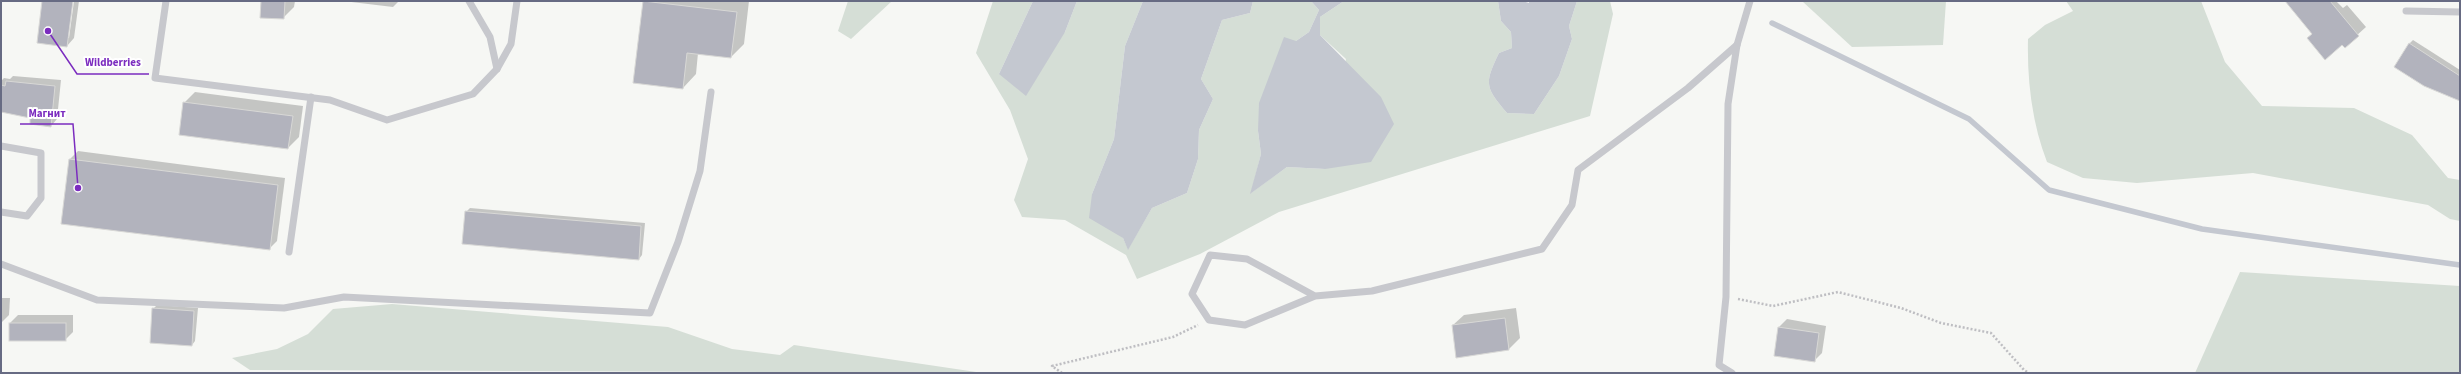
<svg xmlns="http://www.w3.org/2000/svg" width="2461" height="374" viewBox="0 0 2461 374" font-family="'Source Sans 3',sans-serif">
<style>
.green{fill:#d5ded6}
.water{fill:#c4c8d0}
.shadow{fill:#0003}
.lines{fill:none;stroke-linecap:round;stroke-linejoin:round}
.stream{stroke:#c4c8d0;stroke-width:5.5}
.building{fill:#b2b3bd;stroke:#d8d8d6}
.path{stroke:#bebec2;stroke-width:2.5;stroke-dasharray:2 2;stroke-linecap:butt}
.service{stroke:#c7c8cd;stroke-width:7}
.leader{fill:none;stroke:#7b2cbf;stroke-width:1.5}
.callout-dot{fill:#7b2cbf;stroke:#fff;stroke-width:1.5}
.callout-label{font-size:11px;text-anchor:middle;font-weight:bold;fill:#7b2cbf;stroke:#fff;stroke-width:4;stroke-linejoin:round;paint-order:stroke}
</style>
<rect width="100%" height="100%" fill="#f6f7f4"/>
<!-- green -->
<g class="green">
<path d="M848 1H892L851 39 838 31Z"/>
<path d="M993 1H1033L999 74 1065 32 1077 1H1143L1125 46 1114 139 1092 194 1123 238 1128 249 1152 208 1187 193 1198 159 1199 130 1213 99 1201 79 1222 20 1250 13 1253 1H1311L1319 10 1309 32 1296 41 1258 131 1261 154 1251 193 1287 167 1325 169 1346 59 1320 35V17L1344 1H1498L1501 21 1511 32 1512 48 1499 53C1484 84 1485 87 1507 113L1534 114 1559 76 1572 39 1569 26 1577 1H1610L1613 14 1590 116 1279 212 1200 254 1137 279 1126 255 1065 220 1022 217 1014 200 1028 159 1010 110 976 53Z"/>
<path d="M1802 1H1946L1943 45 1852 47Z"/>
<path d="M2066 1H2201L2225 62 2262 106 2354 108 2412 135 2448 178 2460 180V221L2450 219 2428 205 2253 173 2137 183 2083 178 2047 162C2032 123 2027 81 2028 39L2045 25 2073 11Z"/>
<path d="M2240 272 2460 286V373H2195Z"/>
<path d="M392 304 668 327 732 349 780 355 794 345 983 373 250 370 232 358 277 349 308 334 333 309Z"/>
</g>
<!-- water -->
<g class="water">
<path d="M1033 1H1077L1065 32 1026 96 999 74Z"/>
<path d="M1143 1H1253L1250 13 1222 20 1201 79 1213 99 1199 130 1198 159 1187 193 1152 208 1128 250 1123 238 1089 218 1092 194 1114 139 1125 46Z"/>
<path d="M1311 1H1344L1320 17V35L1381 97 1394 124 1371 162 1325 169 1287 167 1250 194 1261 154 1258 131 1259 103 1284 37 1296 41 1309 32 1319 10Z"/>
<path d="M1498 1H1522L1529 3V1H1577L1569 26 1572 39 1559 76 1534 114 1507 113C1485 87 1484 84 1499 53L1512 48 1511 32 1501 21Z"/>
</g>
<!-- shadow -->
<g class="shadow">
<path d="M44 1H72L67 38H69L74 1H79L74 38 67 46Z"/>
<path d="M262 1H295L294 7 283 18Z"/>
<path d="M343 1H399L393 7Z"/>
<path d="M644 1H749L744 44 731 57 698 53 696 74 683 88Z"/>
<path d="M2286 1H2336L2343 8 2347 5 2366 27 2345 46 2313 33Z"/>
<path d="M2413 40 2460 70V100L2409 44Z"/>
<path d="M13 76 61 80 57 119 51 126 31 117 1 111V81L4 78 10 79Z"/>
<path d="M195 92 303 106 299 137 288 148 184 103Z"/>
<path d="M78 151 285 178 277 241 269 249 62 223 70 159Z"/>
<path d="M470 208 645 223 642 255 639 259 466 212Z"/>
<path d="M1 298H10L9 315 1 323Z"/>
<path d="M157 305 198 308 195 341 192 345 153 309Z"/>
<path d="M1516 308 1520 338 1509 349 1453 325 1464 315Z"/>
<path d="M18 315H73V332L65 340 10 323Z"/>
<path d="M1787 319 1826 326 1822 353 1814 361 1775 355 1779 327Z"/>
</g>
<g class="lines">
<!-- stream -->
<path class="stream" d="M1772 23 1969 119 2049 190 2202 229 2460 265"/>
</g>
<!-- building -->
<g class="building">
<path d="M42 1H73L67 47 37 43Z"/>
<path d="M261 1H285L284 19 260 18Z"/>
<path d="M643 1 737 12 731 58 687 53 683 89 633 83Z"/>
<path d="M2285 1H2330L2359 36 2345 48 2342 45 2325 60 2307 38 2312 34Z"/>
<path d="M2409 43 2460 76V101L2424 86 2394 67Z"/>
<path d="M6 81 55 86 51 127 30 124V118L1 112V85L5 86Z"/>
<path d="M183 102 293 116 288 149 179 135Z"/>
<path d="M69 159 278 185 270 250 61 224Z"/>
<path d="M465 211 641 226 639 260 462 244Z"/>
<path d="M152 308 194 311 192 346 150 343Z"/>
<path d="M1505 318 1509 350 1456 358 1452 325Z"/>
<rect x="9" y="323" width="57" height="18"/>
<path d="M1778 327 1819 333 1815 362 1774 356Z"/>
</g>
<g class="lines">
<!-- path -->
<g class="path">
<path d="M1738 299 1773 306 1838 292 1901 308 1941 323 1991 333 2024 370 2029 373"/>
<path d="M1062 373 1052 366 1173 337 1198 325"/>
</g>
<!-- service -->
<g class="service">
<path d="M166 1 155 78 330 100 387 120 473 94 497 69 511 44 517 1"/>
<path d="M469 1 490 37 497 69"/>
<path d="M2406 11 2460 12"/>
<path d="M1 146 41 153V198L27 216 1 212"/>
<path d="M289 252 311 97"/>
<path d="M1 264 97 300 284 308 344 297 650 313 678 242 700 171 711 92"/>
<path d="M1315 296 1247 259 1210 255 1192 294 1209 320 1245 325 1315 296 1372 291 1542 249 1572 205 1578 170 1688 88 1737 45"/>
<path d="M1732 373 1719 365 1726 297 1728 104 1737 45 1750 1"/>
</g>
</g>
<!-- callouts -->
<path class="leader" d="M48 31L77 74H149M78 188L73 124H20"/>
<g class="callout-dot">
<circle cx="48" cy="31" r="4"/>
<circle cx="78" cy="188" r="4"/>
</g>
<g class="callout-label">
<text x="113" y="66">Wildberries</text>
<text x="47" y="117">Магнит</text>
</g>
<!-- border -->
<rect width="2461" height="374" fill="none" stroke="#676b83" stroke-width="4"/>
</svg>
